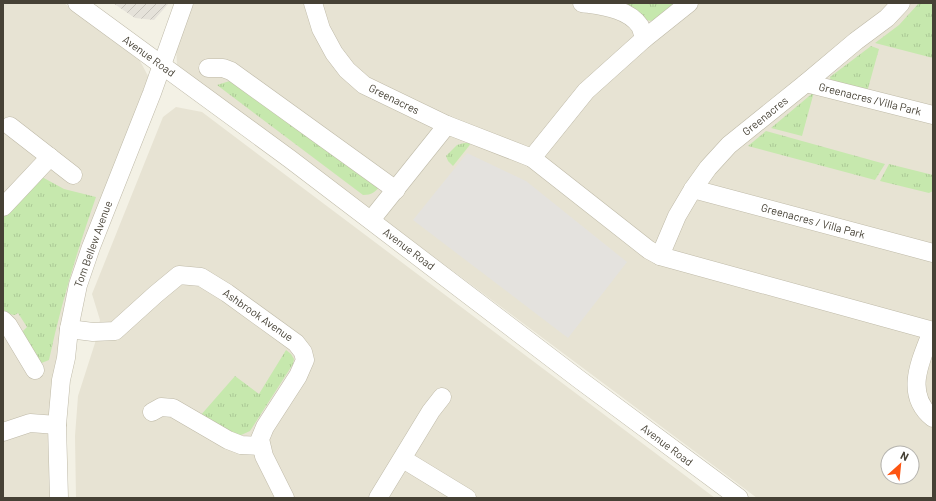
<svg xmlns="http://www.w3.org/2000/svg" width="936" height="501" viewBox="0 0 936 501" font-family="Barlow,sans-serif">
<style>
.residential{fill:#e7e3d3;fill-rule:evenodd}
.industrial{fill:url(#industrial-furrows)}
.grass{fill:url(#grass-tufts)}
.parking{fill:#e4e2de}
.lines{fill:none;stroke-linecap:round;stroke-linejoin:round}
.minor-casing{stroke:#bfbaa8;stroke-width:19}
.minor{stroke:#fff;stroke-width:18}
.labels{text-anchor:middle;stroke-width:3.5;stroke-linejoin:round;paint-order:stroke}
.street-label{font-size:11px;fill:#464135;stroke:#fff}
</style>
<defs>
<pattern id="industrial-furrows" width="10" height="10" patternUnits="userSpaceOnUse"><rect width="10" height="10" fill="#e5e2da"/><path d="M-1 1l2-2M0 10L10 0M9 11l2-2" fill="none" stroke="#c6c3bc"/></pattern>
<pattern id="grass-tufts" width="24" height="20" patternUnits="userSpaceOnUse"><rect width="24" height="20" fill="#c6e8ad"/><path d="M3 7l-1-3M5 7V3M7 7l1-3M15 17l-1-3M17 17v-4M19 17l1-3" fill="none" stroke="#abc895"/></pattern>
</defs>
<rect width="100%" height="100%" fill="#f3f1e5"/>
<!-- residential -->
<g class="residential">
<path d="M3 3H64L140 61 148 76 144 97 85 244 51 498H3Z"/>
<path d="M194 3H933V498H757L177 65 176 47ZM888 453H912V477H888Z"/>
<path d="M176 107 202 112 715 498H76L75 436 78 396 95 343 100 320 92 294 163 117Z"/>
</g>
<!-- industrial -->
<path class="industrial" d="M113 3H169L154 20 135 18Z"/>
<!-- grass -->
<g class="grass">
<path d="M612 3H678C672 8 665 15 658 19 646 26 624 9 612 3Z"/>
<path d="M919 3H933V58L875 43 899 25Z"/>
<path d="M871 46 879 49 867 92 831 84 830 77Z"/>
<path d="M236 79 380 186C375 192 372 195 363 195L217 85Z"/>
<path d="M814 92 802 136 771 128Z"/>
<path d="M766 131 885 164 875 180 748 146Z"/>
<path d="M464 143H471L469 146 453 166 448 161 446 156 457 145Z"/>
<path d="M889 164 933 175V191L929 193 880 181Z"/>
<path d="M42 177 64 189 96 197C77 251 61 304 49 360L39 364 24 338 23 331 27 327 18 313 15 315 8 314 3 309V216Z"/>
<path d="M286 350 291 354 294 359 293 364 250 431 239 436 200 416 235 376 259 394Z"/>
</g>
<!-- parking -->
<path class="parking" d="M467 153 526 181 627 262 568 338 413 220Z"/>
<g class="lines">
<!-- minor casing -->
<g class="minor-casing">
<g id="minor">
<path d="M77 3 290 159 580 380 739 498"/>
<path d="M313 3 321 29 334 53 347 70 364 85 447 125 371 220"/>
<path d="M582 3C601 6 628 8 640 26 642 30 643 35 644 39"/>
<path d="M208 68H223L231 71 396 190"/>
<path d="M806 83 933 115"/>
<path d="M447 125 532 158 649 250 660 256 933 331"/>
<path d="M10 126 73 175"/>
<path d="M532 158 586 91 644 39 689 3"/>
<path d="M693 189 933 253"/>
<path d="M3 207 50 157"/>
<path d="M660 256 677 216 693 189 708 168 729 145 806 83 856 41 887 18 901 3"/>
<path d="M3 320 8 325 35 370"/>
<path d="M69 329 93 332 115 331 156 294 179 275 201 277 227 293 296 343 303 352 305 360 298 376 265 427 260 439 264 456 285 498"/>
<path d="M932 331C921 360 903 394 933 418"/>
<path d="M152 412 161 407 173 408 228 440 241 445 261 446"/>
<path d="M3 432 30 423 57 425"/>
<path d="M403 459 467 498"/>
<path d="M59 498 57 425 61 380 66 358 69 329 78 285 91 247 152 93 184 3"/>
<path d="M378 498 431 411 442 397"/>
</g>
</g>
<!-- minor -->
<use href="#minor" class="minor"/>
</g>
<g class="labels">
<!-- street labels -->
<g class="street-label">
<text transform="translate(149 56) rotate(36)" y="4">Avenue Road</text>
<text transform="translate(394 99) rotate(26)" y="4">Greenacres</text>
<text transform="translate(870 99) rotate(14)" y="4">Greenacres /Villa Park</text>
<text transform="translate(765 116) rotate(-39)" y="4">Greenacres</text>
<text transform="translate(813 221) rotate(15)" y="4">Greenacres / Villa Park</text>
<text transform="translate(93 244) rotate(-70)" y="4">Tom Bellew Avenue</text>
<text transform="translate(409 249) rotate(37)" y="4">Avenue Road</text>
<text transform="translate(258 315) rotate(35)" y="4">Ashbrook Avenue</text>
<text transform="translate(667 445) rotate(37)" y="4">Avenue Road</text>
</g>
</g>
<!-- border -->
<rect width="936" height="501" fill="none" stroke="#464135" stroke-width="8"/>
<!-- north arrow -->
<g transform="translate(900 465) rotate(27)"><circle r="19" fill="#ffffff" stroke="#b5b3ae"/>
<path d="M0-3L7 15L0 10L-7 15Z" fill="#fd5512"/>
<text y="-6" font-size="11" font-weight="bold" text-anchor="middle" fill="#464135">N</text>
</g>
</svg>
